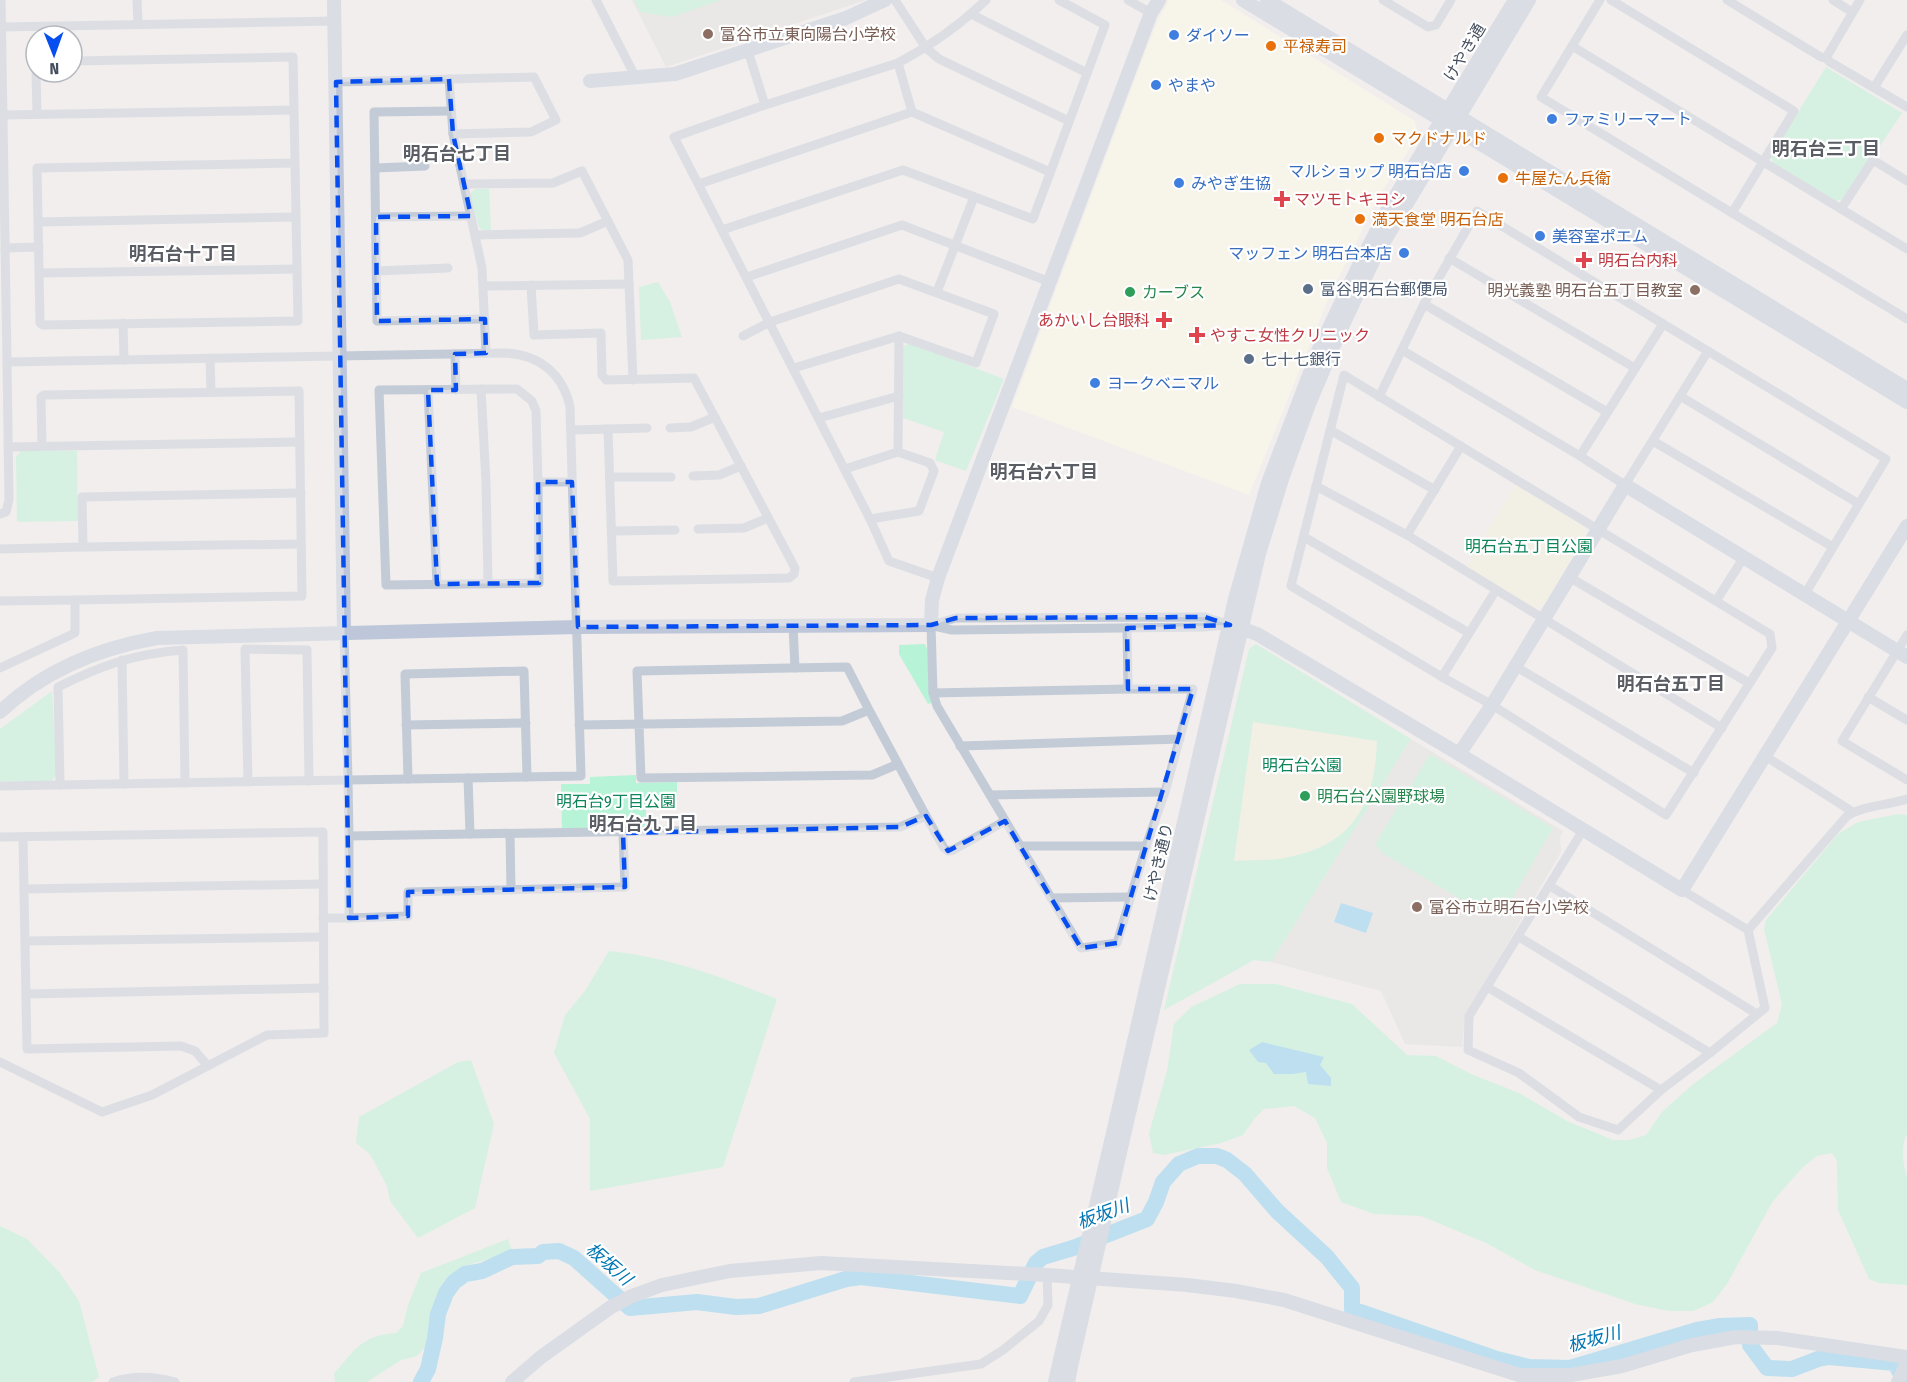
<svg xmlns="http://www.w3.org/2000/svg" width="1907" height="1382" viewBox="0 0 1907 1382" font-family="'Fira Sans Condensed','Noto Sans JP',sans-serif">
<style>
.commercial{fill:#fefae5}
.education{fill:#e2dfdf}
.green{fill:#b7f3d6}
.sand{fill:#f4f0dc}
.water{fill:#80ccf4}
.lines{fill:none;stroke-linecap:round;stroke-linejoin:round}
.river{stroke:#80ccf4;stroke-width:16}
.street{stroke:#c3cbd7;stroke-width:9}
.secondary{stroke:#bec7d9;stroke-width:14}
.secondary-bridge{stroke:#bec7d9;stroke-width:14}
.marked{fill:none;stroke:#074ef1;stroke-width:4.5;stroke-dasharray:12 8;stroke-linejoin:round}
.education-dot{fill:#8d6e63;stroke:#fff;stroke-width:2}
.shop-dot{fill:#3f7fe0;stroke:#fff;stroke-width:2}
.food-dot{fill:#e8710a;stroke:#fff;stroke-width:2}
.health-dot{fill:#e0444e;stroke:#fff;stroke-width:2}
.service-dot{fill:#5c6f8a;stroke:#fff;stroke-width:2}
.leisure-dot{fill:#2e9e5b;stroke:#fff;stroke-width:2}
.labels{text-anchor:middle;stroke-width:4.5;stroke-linejoin:round;paint-order:stroke}
.education-label{font-size:16px;fill:#785e54;stroke:#fff;text-anchor:start}
.shop-label{font-size:16px;fill:#366cbe;stroke:#fff;text-anchor:start}
.food-label{font-size:16px;fill:#c56008;stroke:#fff;text-anchor:start}
.street-label{font-size:16px;fill:#444e5d;stroke:#fff}
.health-label{font-size:16px;fill:#be3a42;stroke:#fff;text-anchor:start}
.service-label{font-size:16px;fill:#4e5e75;stroke:#fff;text-anchor:start}
.leisure-label{font-size:16px;fill:#27864d;stroke:#fff;text-anchor:start}
.park-label{font-size:16px;fill:#0e855a;stroke:#fff}
.neighbourhood-label{font-size:18px;font-weight:bold;fill:#5a5d64;stroke:#fff}
.water-label{font-size:18px;font-style:italic;fill:#0076b4;stroke:#fff}
</style>
<rect width="100%" height="100%" fill="#f1eeed"/>
<!-- commercial -->
<path class="commercial" d="M1169 0H1221L1415 121 1418 136 1379 196 1330 295 1249 495 1012 407 1146 50 1159 18Z"/>
<!-- education -->
<g class="education">
<path d="M632 0H866L666 67Z"/>
<path d="M1411 739 1563 831 1560 837 1561 852 1465 1016 1462 1047 1405 1044 1381 991 1271 962Z"/>
</g>
<!-- green -->
<g class="green">
<path d="M634 0H721L672 17 640 12Z"/>
<path d="M1826 67 1902 113 1845 198 1836 201 1773 163 1771 156Z"/>
<path d="M475 189H489L491 230H482L479 227 470 194Z"/>
<path d="M658 282 670 302 682 337 641 340 639 287Z"/>
<path d="M909 343 1004 379 966 471 935 460 944 432 903 418 902 348Z"/>
<path d="M21 451H77L78 521 17 522 16 457Z"/>
<path d="M925 644 927 649 931 703 928 704 899 654V645Z"/>
<path d="M1256 644 1411 739 1271 962 1254 960 1164 1010 1249 649Z"/>
<path d="M52 691 57 775 51 781H0V729Z"/>
<path d="M1430 754 1553 828 1506 909 1495 901 1486 914 1382 853 1375 844Z"/>
<path d="M636 775V783L677 782V801L646 802V827L562 829 561 784H590V777Z"/>
<path d="M1898 814 1907 815V1134C1900 1146 1903 1164 1907 1177V1285L1879 1283 1869 1279 1838 1210 1837 1161 1832 1153 1817 1156 1803 1167 1773 1201 1727 1284 1713 1302 1693 1311H1669L1635 1304 1535 1270 1486 1243 1421 1216 1374 1214 1341 1202 1327 1168V1143L1315 1118 1294 1106 1264 1109 1255 1118 1243 1135 1221 1143 1164 1155 1153 1153 1149 1133 1167 1071 1174 1024 1191 1007 1240 984H1276L1352 1004 1407 1055 1436 1056 1471 1074 1519 1093 1567 1121 1613 1140H1629L1646 1135 1662 1112 1692 1085 1777 1023 1782 1005 1764 929 1766 920 1838 834 1858 822Z"/>
<path d="M609 951C668 957 722 977 777 999L723 1167 590 1191V1119L554 1053 565 1015 585 991Z"/>
<path d="M471 1060 494 1124 475 1208 418 1238 390 1201 387 1186 370 1154 356 1143 359 1117 458 1062Z"/>
<path d="M0 1226 27 1239 60 1273 79 1301 99 1377 92 1382H0Z"/>
<path d="M508 1239 512 1252 468 1265 445 1281 426 1346 417 1356 401 1360 367 1382H335L334 1374C354 1350 363 1335 396 1333L403 1326 408 1305 421 1273Z"/>
</g>
<!-- sand -->
<g class="sand">
<path d="M1515 485 1583 525 1586 534 1544 605 1534 609 1466 567Z"/>
<path d="M1253 722 1377 741C1375 803 1354 844 1289 857 1272 861 1252 860 1234 861Z"/>
</g>
<!-- water -->
<g class="water">
<path d="M1341 903 1373 913 1366 933 1334 922Z"/>
<path d="M1262 1042 1324 1057 1320 1065 1331 1078V1086L1308 1084 1306 1072 1292 1074H1274L1266 1063 1258 1062 1249 1050Z"/>
</g>
<g class="lines">
<!-- river -->
<path class="river" d="M421 1382 428 1369 435 1338 438 1314 446 1293 454 1282 465 1274 482 1271 512 1257 538 1256 543 1252 559 1251 574 1258 630 1308 697 1302 736 1307 759 1306 846 1279 861 1277 1020 1296 1036 1263 1043 1257 1073 1248 1147 1219 1156 1202 1163 1182 1179 1164 1198 1156H1217L1227 1160 1245 1174 1277 1211 1327 1257 1352 1288V1309L1497 1359 1529 1367 1570 1368 1697 1330 1720 1326 1750 1325V1345L1767 1368 1792 1369 1818 1359 1829 1357 1895 1363 1905 1382"/>
<!-- street -->
<g class="street">
<path d="M1 0 7 362"/>
<path d="M137 0 138 24"/>
<path d="M596 0 636 78"/>
<path d="M895 0 926 48 939 59 1069 121"/>
<path d="M1128 0 1151 13"/>
<path d="M1383 0 1428 27 1436 25 1451 0"/>
<path d="M1600 0 1541 97 1907 319"/>
<path d="M1611 0 1794 111 1732 213"/>
<path d="M1727 0 1821 57 1826 58"/>
<path d="M1833 0 1852 12"/>
<path d="M1860 0 1826 58 1830 62 1907 107"/>
<path d="M971 14 1087 73"/>
<path d="M1 27 335 21"/>
<path d="M1572 46 1907 249"/>
<path d="M748 51 765 105"/>
<path d="M72 61 293 57 298 321 43 325 40 323 37 168 295 163"/>
<path d="M898 63C930 46 960 25 986 0"/>
<path d="M36 72 37 114"/>
<path d="M449 79 453 134 482 268 486 353"/>
<path d="M336 82 534 77 556 120 531 132 453 134"/>
<path d="M1875 86 1907 35"/>
<path d="M451 111 374 112 377 321 485 319"/>
<path d="M912 112 898 63 765 105 674 137 870 519 889 561 938 578"/>
<path d="M3 115 294 110"/>
<path d="M375 168 425 166"/>
<path d="M464 184 553 183 582 171 628 260 633 380"/>
<path d="M699 184 912 112 1050 172"/>
<path d="M1841 209 1873 160 1907 181"/>
<path d="M376 217 471 216"/>
<path d="M38 222 296 217"/>
<path d="M722 230 903 170 1033 219 1105 25 1059 0"/>
<path d="M475 235 580 233 608 221"/>
<path d="M5 248 39 247"/>
<path d="M1449 258 1635 368"/>
<path d="M377 271 448 268"/>
<path d="M40 273 297 269"/>
<path d="M747 277 902 225 1050 282"/>
<path d="M531 285 534 335 601 333 602 375 606 380 694 378 795 568 794 574 789 578 613 581 608 429"/>
<path d="M485 286 629 284"/>
<path d="M937 292 974 197"/>
<path d="M1424 304 1607 412"/>
<path d="M123 323 124 360"/>
<path d="M743 336 770 322 899 279 994 314 976 363 899 336 794 368"/>
<path d="M1402 350 1580 456 1625 485 1708 351"/>
<path d="M455 354 456 390"/>
<path d="M210 358 211 392"/>
<path d="M1344 375 1770 634 1772 648 1666 815 1492 705 1442 677 1291 586Z"/>
<path d="M481 389 486 482 488 583"/>
<path d="M428 390 437 584"/>
<path d="M1680 396 1859 504"/>
<path d="M1379 397 1424 304 1477 211 1886 459 1805 594"/>
<path d="M819 418 899 396"/>
<path d="M670 428 691 427 715 417"/>
<path d="M572 430 647 428"/>
<path d="M1330 430 1435 490"/>
<path d="M1653 441 1833 547"/>
<path d="M8 447 300 442"/>
<path d="M1580 456 1663 324"/>
<path d="M845 469 898 452"/>
<path d="M693 476 719 475 741 466"/>
<path d="M610 477H671"/>
<path d="M538 482 536 411 532 401 517 389 379 390 386 585 539 583 538 482H572"/>
<path d="M1316 486 1407 535 1722 728"/>
<path d="M301 493 82 497 83 547 301 544"/>
<path d="M0 514 6 512 9 500 7 362 505 353C539 354 563 374 570 407L581 776 468 778 470 834 900 827 926 816 898 764"/>
<path d="M870 519 919 511 934 471 930 463 898 452 899 336"/>
<path d="M698 529 744 528 768 518"/>
<path d="M612 531 675 530"/>
<path d="M1407 535 1461 446"/>
<path d="M1304 537 1469 633"/>
<path d="M0 549 83 547"/>
<path d="M1569 577 1749 683"/>
<path d="M0 601 75 600"/>
<path d="M1716 601 1744 557"/>
<path d="M931 625 933 693 937 706 1081 948 1117 943 1146 846 1165 792 1193 689H1128L1127 628"/>
<path d="M931 625 956 618 1205 617 1230 625"/>
<path d="M793 626 795 668"/>
<path d="M934 626 952 630 1204 627 1225 625"/>
<path d="M1907 635 1842 741 1907 780"/>
<path d="M122 660 124 784"/>
<path d="M1515 666 1694 773"/>
<path d="M0 668 75 633V600L302 596 299 391 44 395 41 397 42 446"/>
<path d="M1442 677 1496 590"/>
<path d="M933 693 1128 689"/>
<path d="M1868 697 1907 720"/>
<path d="M406 725 526 723"/>
<path d="M579 725 842 721 869 710 847 667 637 671 641 778 872 775 898 764 869 710"/>
<path d="M960 746 1180 739"/>
<path d="M1765 756 1853 812"/>
<path d="M408 779 405 674 524 671 527 777"/>
<path d="M248 782 245 649 307 650 309 781"/>
<path d="M60 785 58 687C102 665 134 654 183 650L185 783"/>
<path d="M0 786 348 780 344 632"/>
<path d="M990 795 1165 792"/>
<path d="M926 816 944 848 948 851 953 850 1005 821"/>
<path d="M1583 830 1469 1016 1468 1050 1519 1073 1579 1117 1618 1130 1661 1090 1710 1053 1765 1008 1748 930 1682 890"/>
<path d="M470 834 349 836V918L408 916V892L625 887 623 833"/>
<path d="M510 834 511 890"/>
<path d="M349 836 348 780 468 778"/>
<path d="M0 837 323 832 324 1033 267 1035 152 1095 102 1112 0 1062"/>
<path d="M23 837 27 1049 181 1046 195 1051 208 1066"/>
<path d="M1020 846H1146"/>
<path d="M1550 886 1757 1014"/>
<path d="M24 889 323 884"/>
<path d="M1051 898 1130 897"/>
<path d="M323 918H349"/>
<path d="M1748 930 1847 816C1861 806 1889 805 1907 799"/>
<path d="M1519 937 1710 1053"/>
<path d="M25 941 323 937"/>
<path d="M1487 987 1661 1090"/>
<path d="M26 994 324 988"/>
<path d="M113 1382C134 1375 153 1376 175 1382"/>
<path d="M854 1382 981 1364 1003 1350 1039 1321 1048 1305 1047 1275"/>
</g>
<!-- secondary -->
<g class="secondary">
<path d="M334 0 344 632"/>
<path d="M1243 0 1907 402"/>
<path d="M1267 0 1907 389"/>
<path d="M590 81 675 74 846 18 885 0"/>
<path d="M1235 626 1257 634 1459 754 1682 890 1907 526"/>
<path d="M0 712C43 671 100 648 157 638L578 627 931 625 932 600 938 578 1151 13 1159 0"/>
<path d="M1459 754 1492 705 1625 485 1907 657"/>
<path d="M1119 1107 1235 599 1268 483 1319 349 1360 263 1390 205 1515 0"/>
<path d="M1130 1109 1259 554 1283 476 1309 404 1340 331 1376 255 1529 0"/>
<path d="M512 1382 541 1357 611 1307 632 1296 662 1285 730 1271 821 1263 1047 1275 1187 1285 1236 1291 1284 1300 1519 1375H1571L1622 1366 1692 1345 1736 1337 1777 1338 1907 1357"/>
<path d="M1055 1382 1060 1360"/>
<path d="M1068 1382 1072 1362"/>
<path d="M1898 1382 1907 1363"/>
</g>
<!-- secondary-bridge -->
<g class="secondary-bridge">
<path d="M1060 1360 1119 1107"/>
<path d="M1072 1362 1130 1109"/>
</g>
</g>
<!-- marked area -->
<path d="M0 0H1907V1382H0ZM449 79 453 134 471 216 376 217 377 321 485 319 486 353 455 354 456 390H428L437 584 539 583 538 482H572L578 627 931 625 956 618 1205 617 1230 625 1127 628 1128 689H1193L1117 943 1081 948 1005 821 948 851 926 816 900 827 623 833 625 887 408 892V916L349 918 336 82Z" fill="#f1eeed" fill-opacity=".55" fill-rule="evenodd"/>
<path class="marked" d="M449 79 453 134 471 216 376 217 377 321 485 319 486 353 455 354 456 390H428L437 584 539 583 538 482H572L578 627 931 625 956 618 1205 617 1230 625 1127 628 1128 689H1193L1117 943 1081 948 1005 821 948 851 926 816 900 827 623 833 625 887 408 892V916L349 918 336 82Z"/>
<!-- markers -->
<g class="education-dot">
<circle cx="708" cy="34" r="6"/>
<circle cx="1695" cy="290" r="6"/>
<circle cx="1417" cy="907" r="6"/>
</g>
<g class="shop-dot">
<circle cx="1174" cy="35" r="6"/>
<circle cx="1156" cy="85" r="6"/>
<circle cx="1552" cy="119" r="6"/>
<circle cx="1464" cy="171" r="6"/>
<circle cx="1179" cy="183" r="6"/>
<circle cx="1540" cy="236" r="6"/>
<circle cx="1404" cy="253" r="6"/>
<circle cx="1095" cy="383" r="6"/>
</g>
<g class="food-dot">
<circle cx="1271" cy="46" r="6"/>
<circle cx="1379" cy="138" r="6"/>
<circle cx="1503" cy="178" r="6"/>
<circle cx="1360" cy="219" r="6"/>
</g>
<g class="health-dot">
<path d="M1279 190h6v6h6v6h-6v6h-6v-6h-6v-6h6z"/>
<path d="M1581 251h6v6h6v6h-6v6h-6v-6h-6v-6h6z"/>
<path d="M1161 311h6v6h6v6h-6v6h-6v-6h-6v-6h6z"/>
<path d="M1194 326h6v6h6v6h-6v6h-6v-6h-6v-6h6z"/>
</g>
<g class="service-dot">
<circle cx="1308" cy="289" r="6"/>
<circle cx="1249" cy="359" r="6"/>
</g>
<g class="leisure-dot">
<circle cx="1130" cy="292" r="6"/>
<circle cx="1305" cy="796" r="6"/>
</g>
<g class="labels">
<!-- education labels -->
<g class="education-label">
<text x="720" y="40">富谷市立東向陽台小学校</text>
<text x="1683" y="296" text-anchor="end">明光義塾 明石台五丁目教室</text>
<text x="1429" y="913">富谷市立明石台小学校</text>
</g>
<!-- shop labels -->
<g class="shop-label">
<text x="1186" y="41">ダイソー</text>
<text x="1168" y="91">やまや</text>
<text x="1564" y="125">ファミリーマート</text>
<text x="1452" y="177" text-anchor="end">マルショップ 明石台店</text>
<text x="1191" y="189">みやぎ生協</text>
<text x="1552" y="242">美容室ポエム</text>
<text x="1392" y="259" text-anchor="end">マッフェン 明石台本店</text>
<text x="1107" y="389">ヨークベニマル</text>
</g>
<!-- food labels -->
<g class="food-label">
<text x="1283" y="52">平禄寿司</text>
<text x="1391" y="144">マクドナルド</text>
<text x="1515" y="184">牛屋たん兵衛</text>
<text x="1372" y="225">満天食堂 明石台店</text>
</g>
<!-- street labels -->
<g class="street-label">
<text transform="translate(1464 52) rotate(-59)" y="6">けやき通</text>
<text transform="translate(1158 862) rotate(-77)" y="6">けやき通り</text>
</g>
<!-- health labels -->
<g class="health-label">
<text x="1294" y="205">マツモトキヨシ</text>
<text x="1598" y="266">明石台内科</text>
<text x="1150" y="326" text-anchor="end">あかいし台眼科</text>
<text x="1210" y="341">やすこ女性クリニック</text>
</g>
<!-- service labels -->
<g class="service-label">
<text x="1320" y="295">富谷明石台郵便局</text>
<text x="1261" y="365">七十七銀行</text>
</g>
<!-- leisure labels -->
<g class="leisure-label">
<text x="1142" y="298">カーブス</text>
<text x="1317" y="802">明石台公園野球場</text>
</g>
<!-- park labels -->
<g class="park-label">
<text x="1529" y="552">明石台五丁目公園</text>
<text x="1302" y="771">明石台公園</text>
<text x="616" y="807">明石台9丁目公園</text>
</g>
<!-- neighbourhood labels -->
<g class="neighbourhood-label">
<text x="1826" y="155">明石台三丁目</text>
<text x="457" y="160">明石台七丁目</text>
<text x="183" y="260">明石台十丁目</text>
<text x="1044" y="478">明石台六丁目</text>
<text x="1671" y="690">明石台五丁目</text>
<text x="643" y="830">明石台九丁目</text>
</g>
<!-- water labels -->
<g class="water-label">
<text transform="translate(1103 1214) rotate(-20)" y="6">板坂川</text>
<text transform="translate(609 1264) rotate(41)" y="6">板坂川</text>
<text transform="translate(1594 1339) rotate(-15)" y="6">板坂川</text>
</g>
</g>
<!-- north arrow -->
<g transform="translate(54 54) rotate(179)"><circle r="28" fill="#ffffff" stroke="#b4b8be" stroke-width="1.5"/>
<path d="M0-4.5L10 22L0 15L-10 22Z" fill="#074ef1"/>
<text y="-9" font-size="16" font-weight="bold" text-anchor="middle" fill="#444e5d">N</text>
</g>
</svg>
